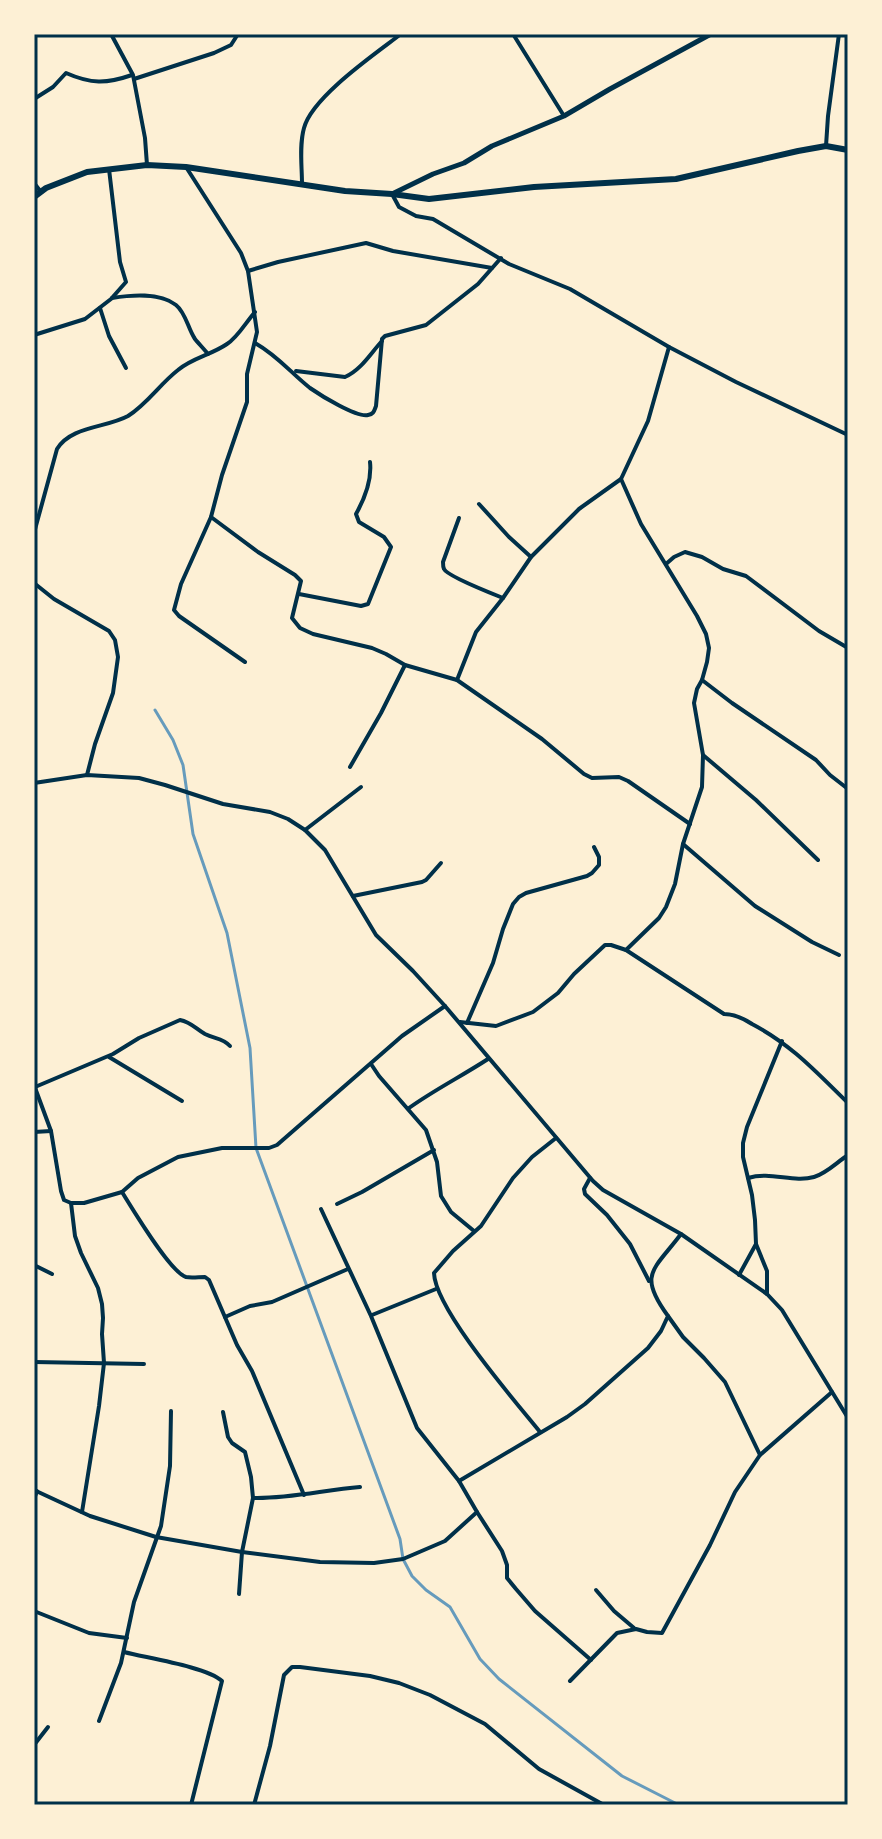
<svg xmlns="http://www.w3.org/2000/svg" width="882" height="1839" viewBox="0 0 882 1839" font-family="'DejaVu Sans',sans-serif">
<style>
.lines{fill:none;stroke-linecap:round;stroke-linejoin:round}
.stream{stroke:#669bbc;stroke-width:3}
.minor{stroke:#003049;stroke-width:4}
.tertiary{stroke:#003049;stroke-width:5}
.secondary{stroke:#003049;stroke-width:6}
.neatline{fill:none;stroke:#003049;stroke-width:3}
</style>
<rect width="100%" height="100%" fill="#fdf0d5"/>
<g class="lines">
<!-- stream -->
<path class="stream" d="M155 710 173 740 183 765 193 834 227 933 250 1048 256 1148 400 1539 403 1559 412 1576 426 1590 450 1607 480 1659 499 1679 622 1776 679 1805"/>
<!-- minor -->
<g class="minor">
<path d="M111 34 133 75 145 138 147 165"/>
<path d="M513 34 564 116"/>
<path d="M134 79 214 53 231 45 238 34"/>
<path d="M34 99 53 87 66 73C91 84 106 84 132 75"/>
<path d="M826 146 828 116 839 34"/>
<path d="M186 167 241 253 248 271 257 332 247 374V402L222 475 211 517 181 584 174 610 179 616 245 662"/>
<path d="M34 183 41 192"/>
<path d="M302 184C302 166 299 146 304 128 312 97 375 54 401 34"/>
<path d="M392 194 399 207 416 216 433 219 509 264 570 289 669 347 736 382 848 435"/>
<path d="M248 271 278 262 366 243 393 251 492 268"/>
<path d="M112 298C131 295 159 292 176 305 186 313 188 329 195 339 199 344 204 349 208 354"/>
<path d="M100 308 109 336 126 368"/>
<path d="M34 335 85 319 111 299 126 282 120 262 109 169"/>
<path d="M255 343C278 356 291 373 310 388 320 395 357 418 368 415 374 414 374 411 376 406L382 339 385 336 426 325 478 284 501 258"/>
<path d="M296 371 345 377C361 370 370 354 382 341"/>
<path d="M479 504 509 537 531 557"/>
<path d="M211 517 258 552 295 575 301 581 292 618 300 628 313 634 372 648 386 654 405 665 457 680 542 739 584 774 592 778 619 777 628 781 690 824"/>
<path d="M459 518 443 562C443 564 443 567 444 569 447 576 493 594 503 598"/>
<path d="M34 533 57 449C71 426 106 428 128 416 147 404 160 384 178 370 192 358 211 355 227 344 238 337 246 322 255 312"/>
<path d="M666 564 674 557 685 552 702 557 723 569 746 576 819 631 848 648"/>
<path d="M34 583 54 599 109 631 115 640 118 657 113 693 95 744 87 775"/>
<path d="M299 594 361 606 368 604 391 547 384 537 359 522 356 514C365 498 372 480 370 462"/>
<path d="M457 680 476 632 503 598 531 557 579 509 621 479 648 421 669 347"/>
<path d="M702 680 732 703 816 760 830 775 848 789"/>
<path d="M703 755 756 800 818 860"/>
<path d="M350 767 381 713 405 665"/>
<path d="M34 783 87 775 139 778 165 785 223 804 270 812 288 819 305 830 325 850 376 935 413 971 445 1006 593 1181 603 1190 681 1234 767 1294 782 1310 848 1418"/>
<path d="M305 830 361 787"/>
<path d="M683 844 755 906 812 942 839 955"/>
<path d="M353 896 422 882 426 880 441 863"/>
<path d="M626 950 724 1014C735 1014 743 1018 752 1024 792 1045 816 1072 848 1103"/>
<path d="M460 1022 496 1026 533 1012 558 993 574 974 605 945H611L626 950 659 918 666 907 675 884 683 844 702 787 703 755 694 703 697 689 702 680 707 662 709 648 706 634 697 616 641 524 621 479"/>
<path d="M467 1023 493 963 503 929 513 904 519 897 526 893 587 876 592 873 599 865V857L594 847"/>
<path d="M109 1057 182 1101"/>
<path d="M371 1064 379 1076 426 1130 437 1162 441 1196 451 1212 474 1231"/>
<path d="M34 1085 51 1131 61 1191 64 1200 71 1203H84L122 1192 138 1178 178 1157 222 1148H269L277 1145 402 1036 445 1006"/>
<path d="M35 1087 113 1054 139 1038 180 1020C191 1022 196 1029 205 1034 215 1039 223 1038 230 1046"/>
<path d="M409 1108C434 1090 462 1076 488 1059"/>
<path d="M34 1132 51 1131"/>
<path d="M590 1178 584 1189 585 1194 607 1215 630 1244 649 1281"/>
<path d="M748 1178C771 1171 793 1183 814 1177 827 1173 837 1162 848 1155"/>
<path d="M122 1192C132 1208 170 1272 186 1277 191 1278 199 1277 205 1277L209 1280 237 1345 252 1371 304 1495"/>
<path d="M71 1203 75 1236 81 1253 98 1288 102 1304 103 1318 102 1334 104 1363 99 1406 82 1512"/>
<path d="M337 1204 362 1192 434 1150"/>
<path d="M321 1209 371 1316 417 1428 459 1481"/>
<path d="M34 1265 52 1274"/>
<path d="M739 1275 756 1244"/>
<path d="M767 1294V1271L756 1244 755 1220 752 1195 743 1157V1143L747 1127 782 1041"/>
<path d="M372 1315 436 1289"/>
<path d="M668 1316 683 1337 704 1358 725 1382 760 1455"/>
<path d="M225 1317 250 1306 272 1302 348 1269"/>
<path d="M34 1362 144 1364"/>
<path d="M223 1412 228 1437 232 1443 245 1452 251 1477 253 1498 242 1552 239 1594"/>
<path d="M540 1432C515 1401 435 1309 434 1273L453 1251 481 1226 513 1178 532 1157 556 1138"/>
<path d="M34 1490 90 1516 156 1537 242 1552 320 1562 374 1563 403 1559 445 1541 477 1512 459 1481 567 1417 585 1404 648 1348 661 1331 668 1316C637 1274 654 1270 681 1234"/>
<path d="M253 1498C289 1499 324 1490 360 1487"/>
<path d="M34 1499 37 1491"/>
<path d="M477 1512 502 1551 507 1565V1578L516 1589 535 1611 591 1660"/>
<path d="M596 1590 614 1611 634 1628"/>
<path d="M34 1611 89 1633 127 1638"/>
<path d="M124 1652C147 1658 207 1667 222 1681L191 1805"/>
<path d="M570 1681 617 1633 636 1629 647 1632 662 1633 710 1545 735 1492 760 1455 832 1392"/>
<path d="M99 1721 121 1663 134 1602 161 1526 170 1466 171 1411"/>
<path d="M34 1745 48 1727"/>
<path d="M254 1805 270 1746 284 1675 292 1667H300L370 1676 399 1683 430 1695 485 1724 539 1769 604 1805"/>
</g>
<!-- tertiary -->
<path class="tertiary" d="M392 194 433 174 464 163 492 146 564 116 610 89 711 34"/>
<!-- secondary -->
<path class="secondary" d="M34 197 46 188 87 172 147 165 186 167 345 191 392 194 429 199 534 187 676 179 798 151 826 146 848 150"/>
</g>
<!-- border -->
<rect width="882" height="1839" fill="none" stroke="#fdf0d5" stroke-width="72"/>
<rect x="36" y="36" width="810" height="1767" class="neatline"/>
</svg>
